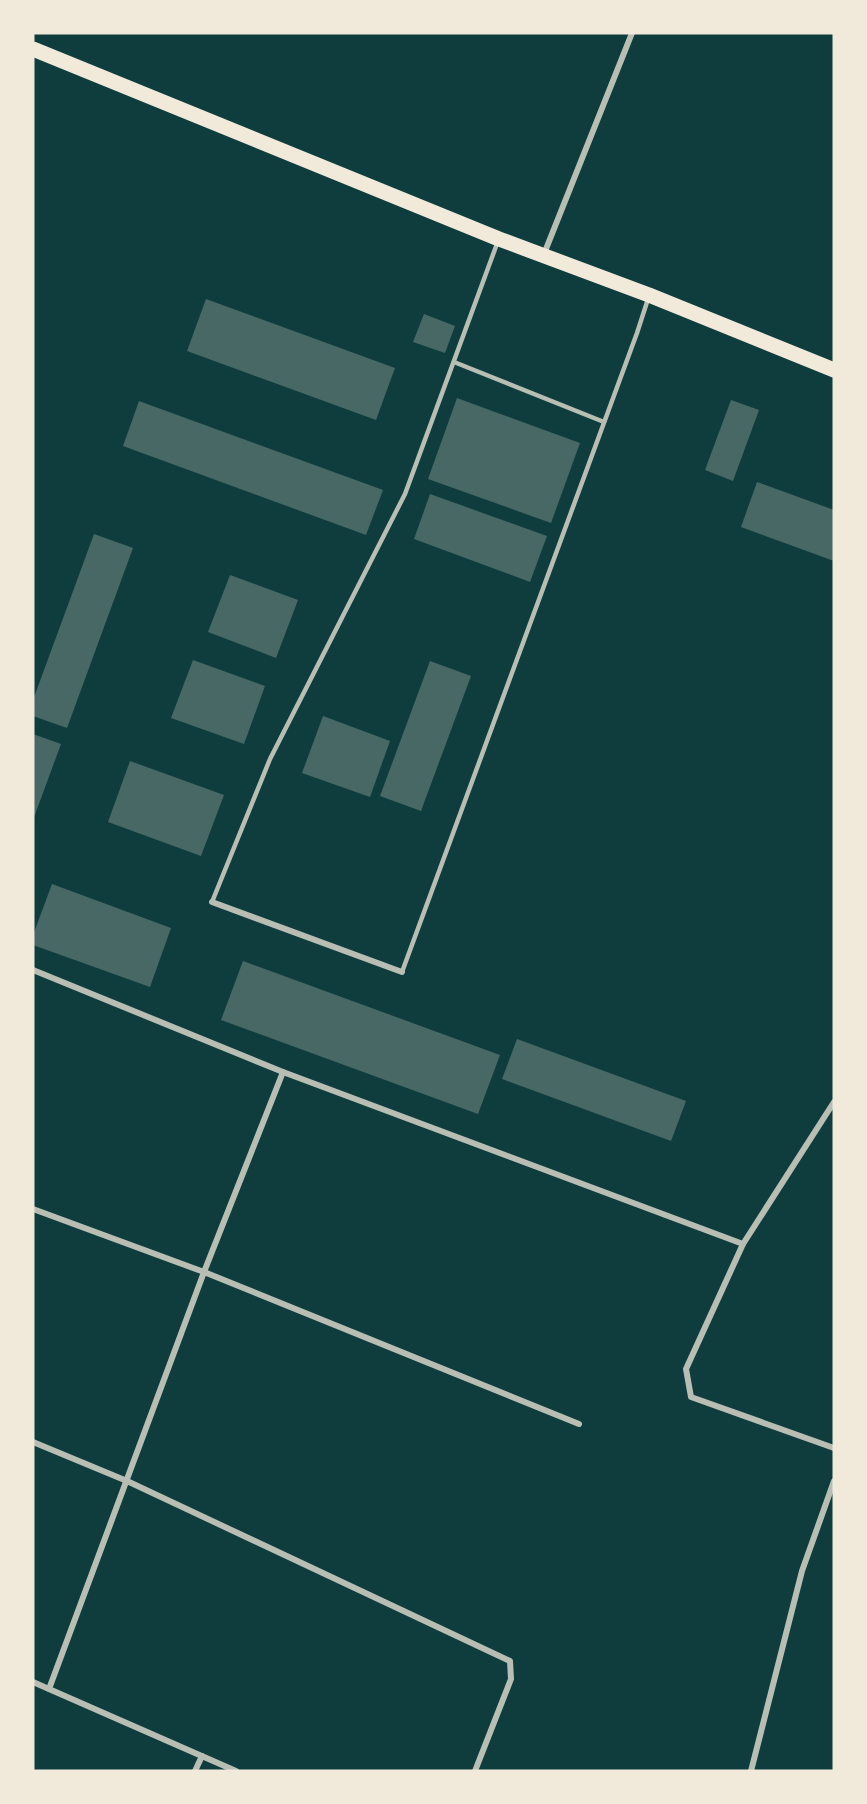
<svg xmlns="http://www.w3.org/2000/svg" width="867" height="1804" viewBox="0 0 867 1804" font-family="Quicksand,sans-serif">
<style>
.building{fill:#486865}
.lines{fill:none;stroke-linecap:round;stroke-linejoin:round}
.service{stroke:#b8beb3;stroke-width:4.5}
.minor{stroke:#b8beb3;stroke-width:6}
.primary{stroke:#f1e9da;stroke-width:15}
</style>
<rect width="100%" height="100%" fill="#0f3d3e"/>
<!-- building -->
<g class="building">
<path d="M206 299 395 368 376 420 187 351Z"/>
<path d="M424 314 455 326 445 353 413 342Z"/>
<path d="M457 398 580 443 551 523 428 479Z"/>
<path d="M731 400 759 410 733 481 705 470Z"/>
<path d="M139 401 383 490 366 535 123 446Z"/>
<path d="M757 482 834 510V561L741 527Z"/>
<path d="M430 494 547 536 530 582 414 539Z"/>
<path d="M94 534 133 548 67 728 33 716V700Z"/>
<path d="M230 575 298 600 276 658 208 632Z"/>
<path d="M193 660 265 686 244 744 171 718Z"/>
<path d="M430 661 471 676 421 811 380 796Z"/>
<path d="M323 716 390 741 370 797 302 773Z"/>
<path d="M33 734 61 744 33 820Z"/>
<path d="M130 761 224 795 201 856 108 822Z"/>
<path d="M52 884 171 928 150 987 33 945V935Z"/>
<path d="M243 961 500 1055 478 1114 221 1020Z"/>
<path d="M517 1039 686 1101 671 1141 502 1079Z"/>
</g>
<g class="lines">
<!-- service -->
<g class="service">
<path d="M454 362 604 422"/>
<path d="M212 902 270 759 405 494 498 241"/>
<path d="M402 972 637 333 648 299"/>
</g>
<!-- minor -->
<g class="minor">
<path d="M544 254 632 33"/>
<path d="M212 902 402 972"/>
<path d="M33 970 283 1072 743 1244 834 1102"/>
<path d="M33 1209 204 1272 579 1424"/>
<path d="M743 1244 686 1369 691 1397 834 1448"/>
<path d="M33 1442 127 1481 510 1661 511 1679 475 1771"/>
<path d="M33 1682 236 1771"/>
<path d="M49 1689 204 1272 283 1072"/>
<path d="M195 1771 202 1756"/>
<path d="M751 1771 802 1571 834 1481"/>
</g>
<!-- primary -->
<path class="primary" d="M33 49 499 239 649 295 834 370"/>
</g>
<!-- border -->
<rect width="867" height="1804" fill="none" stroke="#f1e9da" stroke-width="69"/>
</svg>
